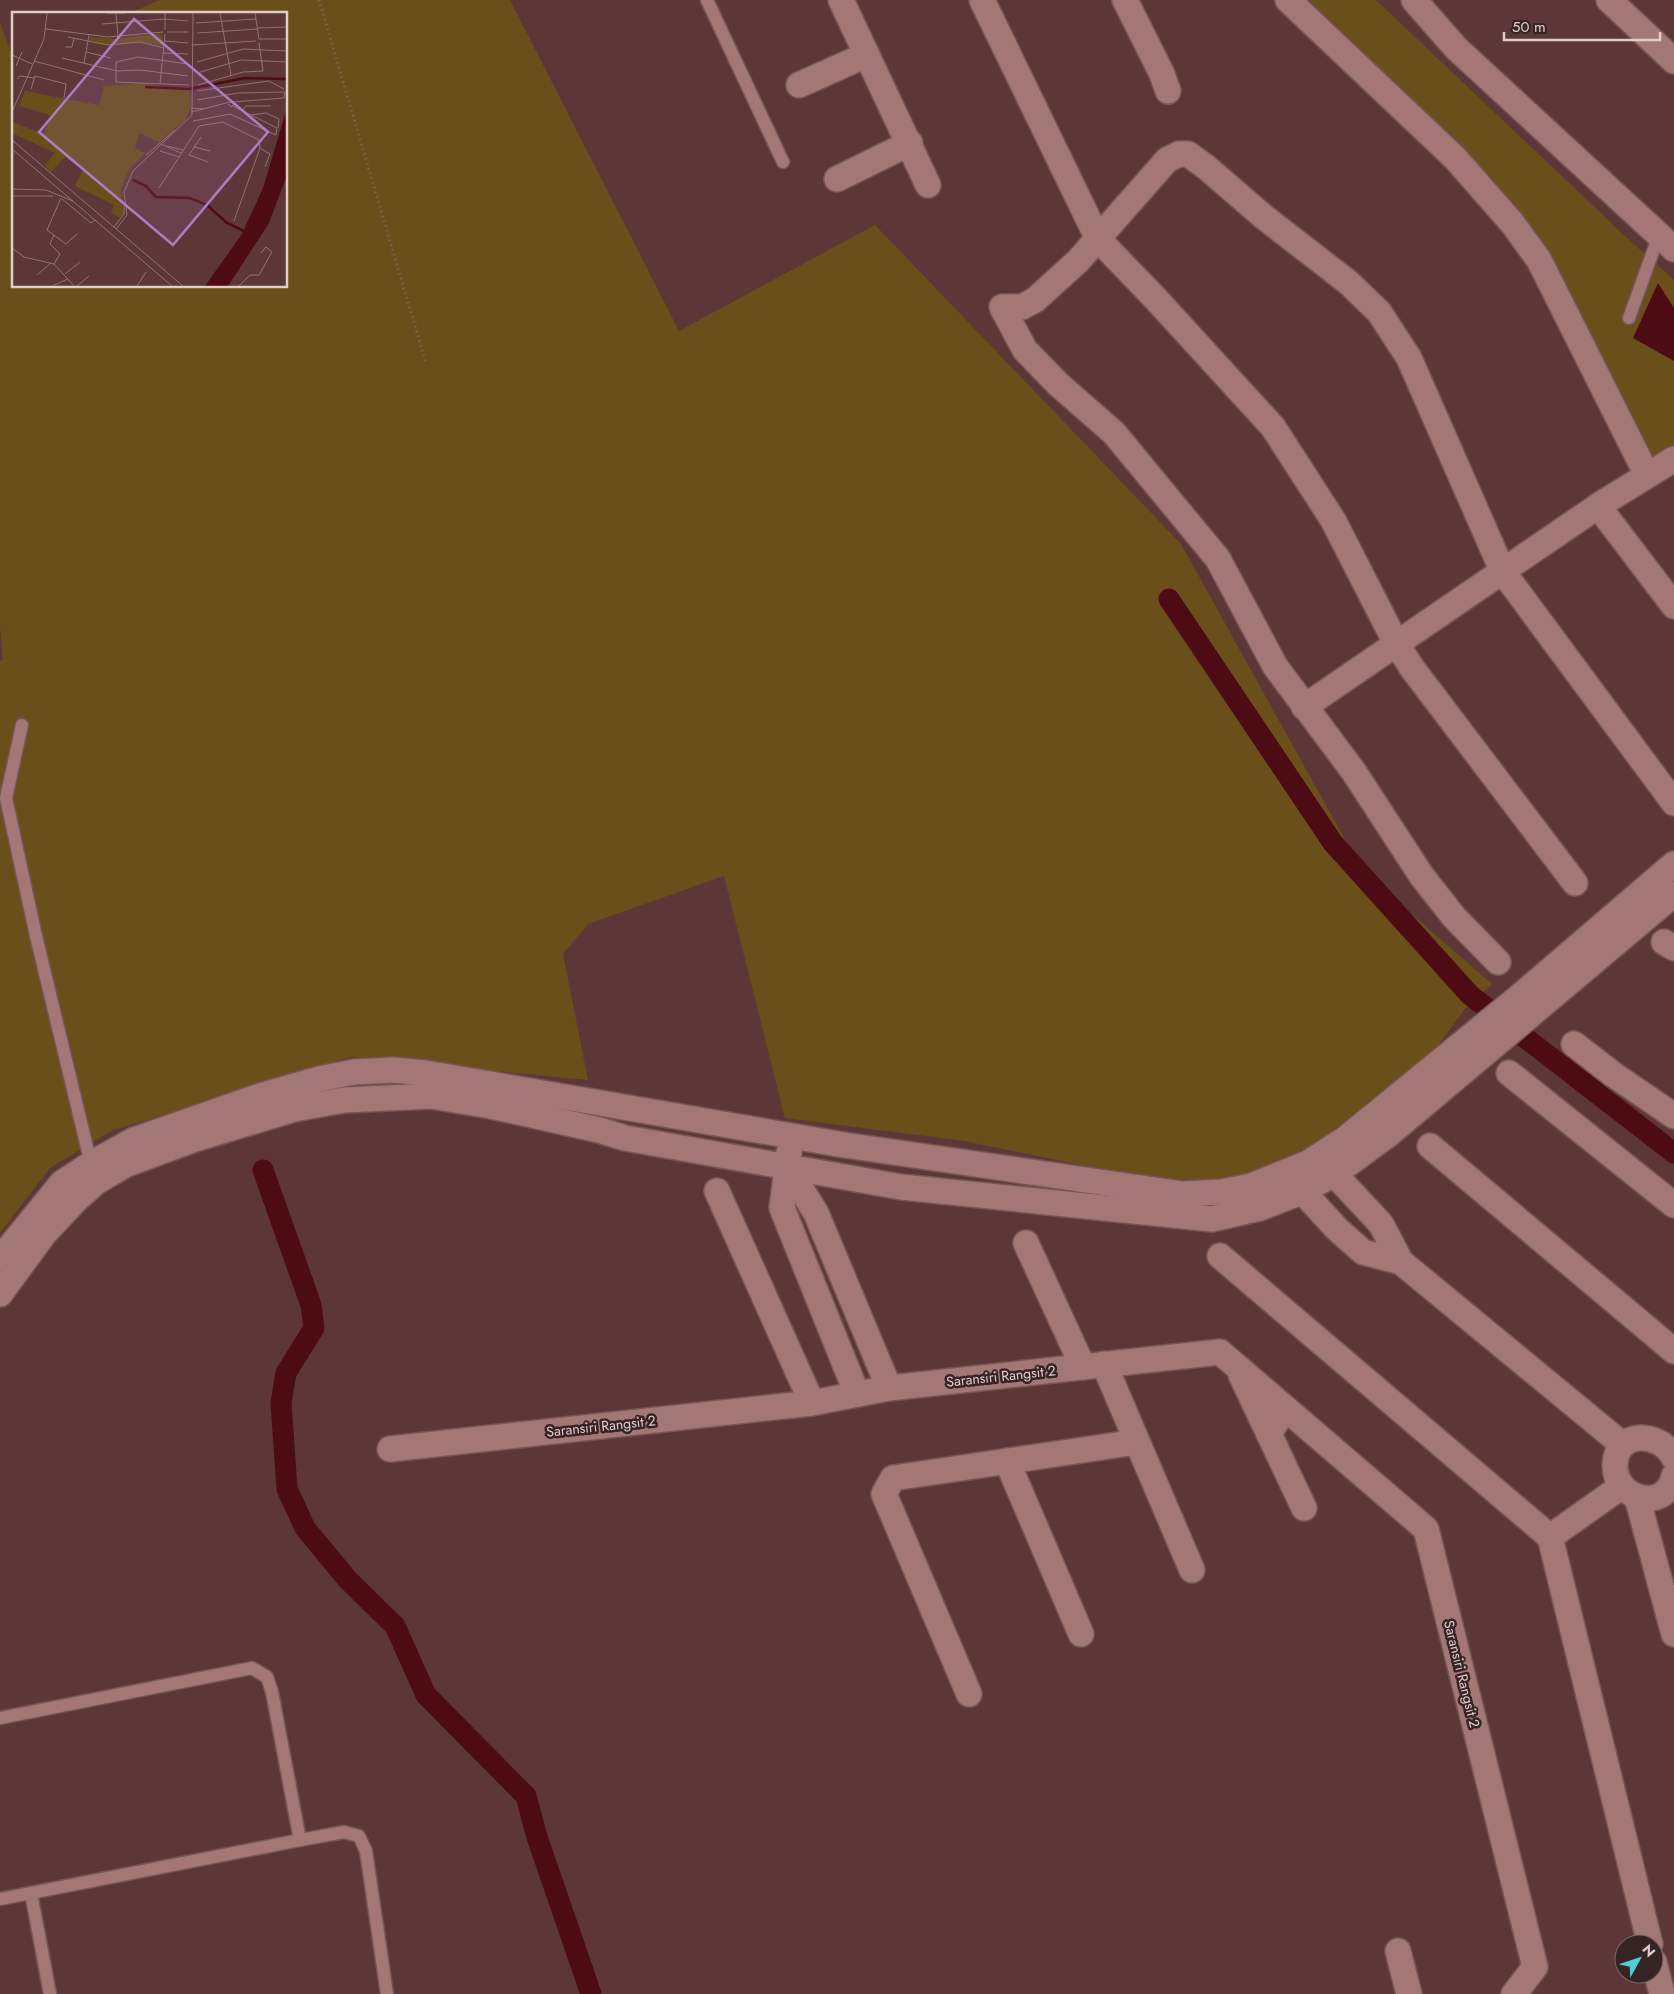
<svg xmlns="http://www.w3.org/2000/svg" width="1674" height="1994" viewBox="0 0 1674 1994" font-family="Jost,sans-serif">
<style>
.green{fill:#6a4f1b}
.water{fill:#4d0b13}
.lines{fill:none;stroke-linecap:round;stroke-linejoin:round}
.canal{stroke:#4d0b13;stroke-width:21}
.service-casing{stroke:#755555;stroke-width:15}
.minor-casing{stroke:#755555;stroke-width:28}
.path{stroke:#876565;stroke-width:3;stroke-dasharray:1 4;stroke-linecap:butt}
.service{stroke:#a37776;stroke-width:12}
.minor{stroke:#a37776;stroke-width:25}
.labels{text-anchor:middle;stroke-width:5;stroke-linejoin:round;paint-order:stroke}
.street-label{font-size:14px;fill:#e3cbca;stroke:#362424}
.inset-river{fill:none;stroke:#4d0b13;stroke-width:2.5}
.inset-road{fill:none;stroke:#937272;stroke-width:1}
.view{fill:#af7cc4;fill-opacity:0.15;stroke:#af7cc4;stroke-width:2.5}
.inset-edge{fill:none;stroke:#e3cbca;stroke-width:2.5}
</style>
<rect width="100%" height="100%" fill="#5d3737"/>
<!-- green -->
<g class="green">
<path d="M160 0H510L679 331 875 225 1181 544 1363 872 1492 984 1464 1010 1437 1047 1321 1140 1252 1176 1182 1186 965 1141 785 1118 724 876 588 924 563 954 588 1080 351 1057 111 1131 50 1168 0 1233V661L3 660 0 627V23L14 60V286H286V14H127Z"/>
<path d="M1304 0H1376L1626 237 1674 280V445L1652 461 1534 238 1512 203Z"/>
</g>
<!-- water -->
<path class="water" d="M1658 283 1674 308V361L1633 338Z"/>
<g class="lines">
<!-- canal -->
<g class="canal">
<path d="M1169 599 1333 843 1470 995 1674 1153"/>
<path d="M263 1170 311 1305 314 1328 286 1373 281 1403 287 1489 305 1528 348 1580 395 1626 426 1695 526 1796 537 1837 591 1994"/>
</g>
<!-- service casing -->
<g class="service-casing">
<g id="service">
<path d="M707 0 783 162"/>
<path d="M1629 318 1659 235"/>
<path d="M22 725 6 798 36 936 91 1164"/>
<path d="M0 1718 252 1668 267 1677 272 1692 300 1840"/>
<path d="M31 1893 50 1994"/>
<path d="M0 1899 300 1840 344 1832 359 1836 366 1851 387 1994"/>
</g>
</g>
<!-- minor casing -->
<g class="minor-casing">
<g id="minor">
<path d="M841 0 928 185"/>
<path d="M982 0 1098 239 1155 298 1273 427 1333 520 1396 643 1412 668 1575 883"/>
<path d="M1125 0 1162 74 1168 91"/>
<path d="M1288 0 1455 158 1513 224 1539 260 1647 475"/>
<path d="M1414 0 1456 48 1674 249"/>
<path d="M1609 0 1674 61"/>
<path d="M799 85 866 55"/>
<path d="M837 179 910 143"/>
<path d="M1598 506 1674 606"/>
<path d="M1304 707 1598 506 1674 459"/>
<path d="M1664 942 1674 948"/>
<path d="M1498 962 1454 917 1421 875 1354 772 1275 666 1218 559 1114 433 1058 384 1025 350 1002 307H1022L1035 300 1078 261 1167 160 1179 154H1188L1206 167 1264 217 1349 283 1379 312 1409 358 1503 572 1674 803"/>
<path d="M1574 1044 1614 1075 1674 1116"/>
<path d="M1509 1073 1674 1205"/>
<path d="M1430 1146 1674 1351"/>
<path d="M789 1152 782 1208 857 1394"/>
<path d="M787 1166 816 1213 889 1388"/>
<path d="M1292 1180 1337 1229 1363 1252 1401 1262 1381 1224 1323 1162"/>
<path d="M717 1191 812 1403"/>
<path d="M1026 1243 1083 1367"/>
<path d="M1220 1256 1550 1537 1650 1944"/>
<path d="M0 1259 62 1183 91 1164 134 1140 257 1097 319 1079 354 1072 393 1070 426 1073 844 1145 1183 1194 1221 1192 1251 1186 1308 1163 1345 1139 1519 997 1674 864"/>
<path d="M1401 1262 1623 1445"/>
<path d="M0 1294 44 1234 76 1200 96 1182 127 1164 195 1139 294 1109 344 1100 431 1096 491 1106 599 1130 625 1138 901 1187 1212 1219 1260 1208 1296 1194 1329 1177 1351 1162 1389 1134 1674 894"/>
<path d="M1104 1364 1192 1570"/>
<path d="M1241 1375 1269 1434"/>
<path d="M1285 1408 1269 1434 1304 1508"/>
<path d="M390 1449 812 1403 889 1388 1220 1352 1426 1529 1535 1967 1514 1994"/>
<path d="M1674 1458C1660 1430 1615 1430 1615 1466 1615 1500 1666 1513 1674 1476"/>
<path d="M1007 1461 1081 1634"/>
<path d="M1637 1497 1674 1634"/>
<path d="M1550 1537 1622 1486"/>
<path d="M969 1694 884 1494 893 1478 1137 1442"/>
<path d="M1398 1951 1409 1994"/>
<path d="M1654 1962 1662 1994"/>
</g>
</g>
<!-- path -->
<path class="path" d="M319 0 426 363"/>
<!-- service -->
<use href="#service" class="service"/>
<!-- minor -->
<use href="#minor" class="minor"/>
</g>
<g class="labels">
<!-- street labels -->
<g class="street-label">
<text transform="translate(1001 1376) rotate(-6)" y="5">Saransiri Rangsit 2</text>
<text transform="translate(601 1426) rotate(-6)" y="5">Saransiri Rangsit 2</text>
<text transform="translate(1462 1674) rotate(76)" y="5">Saransiri Rangsit 2</text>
</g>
</g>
<!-- overview -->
<g transform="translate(12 12)">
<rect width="275" height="275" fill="#5d3737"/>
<path d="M150 21 151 34 130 30 95 32 78 29V25L104 27ZM130 71 163 77 178 75 179 95 174 107 147 130 127 121 123 136 133 141 118 156 109 176 111 201 108 206 99 201 102 193 63 174 71 157 53 145 39 160 33 153 43 141 0 121V110L32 122 38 103 7 94 13 79 87 93 92 74Z" fill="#6a4f1b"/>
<path d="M275 96V163L257 211 216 274H193L230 222 251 176Z" fill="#4d0b13"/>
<path class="inset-river" d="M133 75 177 77 233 66 275 67M121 168 134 174 144 185 178 186 195 193 215 211 234 220"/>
<path class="inset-road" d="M95 1H113M104 1 106 25M153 1V18M208 1 219 63M243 1 247 27M184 11 244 7M90 12 153 7 176 9M245 16 275 15M34 17 96 25 151 20M155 20H176M185 21 246 17M56 25 96 33 128 30 152 36M247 27H275M153 29 176 31M180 33 244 29M53 35H60L62 26M74 40 99 46M151 41 176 42M0 43 20 52M50 46 105 59 128 58 176 64M22 49 92 68M185 50 231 37 275 39M72 51 77 23M176 52 126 45 104 50V70L177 73M4 54 10 40M185 61 229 48 275 50M5 67 8 64 22 66M148 72 153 22M186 73 231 60 251 59 247 31M19 77 23 64 54 72 52 86M185 79 257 69 272 77M185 88 226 81 273 80 272 86 221 90M191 97 218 90 222 92 219 95 216 92M230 99 234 94H259M0 100 32 27 35 1M179 100 191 97 179 96M239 103 254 101 267 107 266 116M181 109 218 102 264 123 265 116 221 94M189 125 177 143 196 150M0 128 171 274M149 132 169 141M155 134 171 138M182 135 198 139M248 136 258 142 253 155M0 137 160 274M148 139 167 145M134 143 163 118M147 176 187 114 211 110 247 128 248 136 222 209M0 177 34 178 61 189M0 184H41M49 186 35 218 54 232 65 222M50 187 79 211 83 208M102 215 112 202V193M104 217 115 203 112 180 121 159 180 103 181 1M0 236 12 245 42 252 62 274M42 252 48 242 38 232 42 223M53 262 68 250M25 263 39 251M40 274 56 267M65 274 77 264M125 274 134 260M227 274 238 263H247L260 240 254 235 249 241"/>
<path class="view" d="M122 7 256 120 161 233 27 120Z"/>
<rect width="275" height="275" class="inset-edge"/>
</g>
<!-- north arrow -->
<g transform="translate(1639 1959) rotate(50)"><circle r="24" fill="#362424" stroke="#7b6766"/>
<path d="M0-4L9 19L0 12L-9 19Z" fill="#51ccd3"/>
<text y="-8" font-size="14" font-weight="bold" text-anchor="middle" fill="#e3cbca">N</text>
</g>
<!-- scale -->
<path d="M1504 32v8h156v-8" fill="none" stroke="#e3cbca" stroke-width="2.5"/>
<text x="1512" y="32" font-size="15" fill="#e3cbca" stroke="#362424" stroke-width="4" paint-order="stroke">50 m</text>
</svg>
